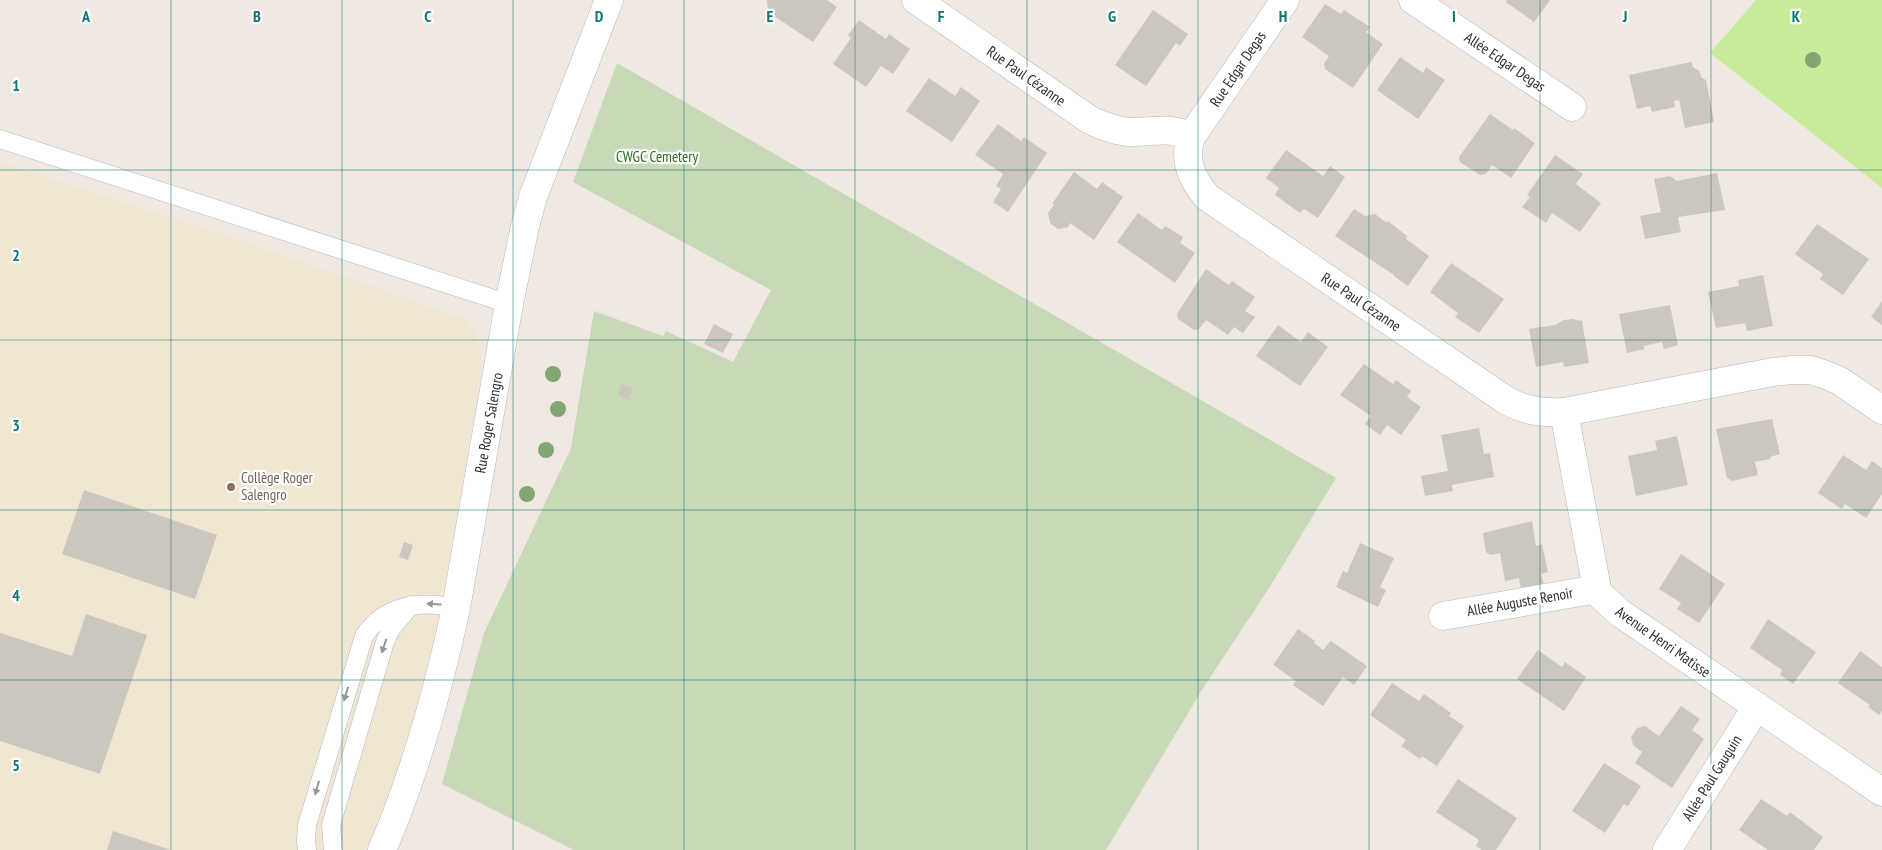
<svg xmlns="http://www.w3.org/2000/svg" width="1882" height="850" viewBox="0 0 1882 850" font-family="'PT Sans Narrow',sans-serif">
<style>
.education{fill:#f0e6d1}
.cemetery{fill:#c8d9b8}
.pitch{fill:#c9ec9a}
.building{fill:#cbc7bf}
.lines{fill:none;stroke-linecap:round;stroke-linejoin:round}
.lane-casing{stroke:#b4b7c1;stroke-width:19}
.street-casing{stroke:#b4b7c1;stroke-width:29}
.lane{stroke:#fff;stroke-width:18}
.street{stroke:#fff;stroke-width:28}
.tree{fill:#84a574}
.oneway{fill:#969696}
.grid{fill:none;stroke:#0f766e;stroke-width:1;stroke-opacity:0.55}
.education-dot{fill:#8d6e63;stroke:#fff;stroke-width:2}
.labels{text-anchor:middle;stroke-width:4.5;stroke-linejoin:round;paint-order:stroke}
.street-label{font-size:15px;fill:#2e2e2e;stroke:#fff}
.park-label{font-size:15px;fill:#2c6e1b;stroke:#fff}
.education-label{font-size:15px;fill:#785e54;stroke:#fff;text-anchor:start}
.grid-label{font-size:16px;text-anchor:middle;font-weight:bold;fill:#0f766e;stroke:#fff;stroke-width:4.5;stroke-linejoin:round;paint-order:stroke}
</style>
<rect width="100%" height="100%" fill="#efe9e1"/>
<!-- education -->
<path class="education" d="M0 162 225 235 468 320 475 332 482 355 475 408 432 656 404 754 376 831 364 850H0Z"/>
<!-- cemetery -->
<path class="cemetery" d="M617 63 1336 478 1271 585 1200 693 1106 850H574L442 784 484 633 571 448 594 311 663 336 666 331 733 362 771 290 573 182Z"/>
<!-- pitch -->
<path class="pitch" d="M1756 0H1882V188L1710 53Z"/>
<!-- building -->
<g class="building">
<path d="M767 0H827L837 7 813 42 768 12Z"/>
<path d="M1507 0H1550L1534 22 1506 2Z"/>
<path d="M1325 4 1341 14 1344 10 1370 27 1366 32 1383 44 1353 88 1325 69 1324 64 1329 56 1302 37Z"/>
<path d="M1153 10 1188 34 1180 46 1176 43 1146 86 1115 65Z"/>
<path d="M859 20 886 39 889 34 910 49 893 74 881 66 866 87 833 64 851 38 848 35Z"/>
<path d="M1400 57 1423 73 1426 67 1445 80 1418 119 1377 90Z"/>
<path d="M1691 62 1693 67 1699 71 1702 78 1706 80 1714 122 1685 128 1679 100 1674 101 1675 107 1652 112 1650 106 1637 109 1629 75Z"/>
<path d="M929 78 955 96 961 87 980 101 952 142 906 111Z"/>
<path d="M1490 114 1513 130 1514 128 1535 143 1511 178 1492 165 1486 174 1480 175 1460 162 1459 157Z"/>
<path d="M998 124 1021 141 1024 137 1047 153 1008 212 993 202 1001 189 996 186 1003 174 975 155Z"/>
<path d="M1286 150 1323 176 1330 166 1345 177 1318 218 1304 209 1300 213 1275 195 1279 188 1266 178Z"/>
<path d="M1555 155 1583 174 1576 184 1601 203 1580 232 1552 213 1546 223 1522 207 1530 197 1527 195Z"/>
<path d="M1074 172 1097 189 1102 182 1123 197 1094 240 1070 223 1068 227 1058 229 1050 223 1048 213 1054 205 1052 204Z"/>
<path d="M1717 173 1725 210 1678 217 1681 232 1645 239 1640 216 1661 212 1654 179 1670 176 1677 181Z"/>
<path d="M1354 209 1365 216 1375 214 1387 223 1388 221 1407 236 1406 239 1429 256 1408 286 1394 276V275L1335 236Z"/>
<path d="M1138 213 1162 230 1165 226 1183 237 1180 243 1195 253 1175 283 1117 242Z"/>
<path d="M1817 224 1869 259 1843 295 1820 279 1823 274 1795 254Z"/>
<path d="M1451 263 1504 299 1479 333 1455 317 1458 313 1430 292Z"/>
<path d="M1206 269 1229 285 1232 281 1255 297 1245 311 1255 317 1243 333 1234 327 1228 335 1206 320 1199 329 1194 330 1178 319 1177 314Z"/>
<path d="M1763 275 1773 326 1747 331 1745 323 1716 328 1708 292 1739 286 1738 280Z"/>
<path d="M1882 301V325L1871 317Z"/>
<path d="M1670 305 1678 345 1664 349 1662 342 1643 346 1645 349 1627 353 1619 314Z"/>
<path d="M1572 319 1582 321 1589 363 1564 367 1563 362 1536 367 1529 329 1555 325 1564 320Z"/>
<path d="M714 324 733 334 723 353 704 344Z"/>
<path d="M1278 325 1301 342 1308 332 1328 347 1300 386 1256 356Z"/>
<path d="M1364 364 1393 384 1396 380 1411 391 1407 397 1421 407 1401 435 1387 425 1380 435 1365 424 1371 416 1340 395Z"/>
<path d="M622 384 633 389 629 400 618 395Z"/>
<path d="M1772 419 1780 454 1770 457V459L1755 462 1758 475 1732 481 1727 478 1716 429Z"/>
<path d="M1479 428 1484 454 1490 453 1494 477 1452 485 1453 491 1425 496 1421 476 1448 471 1441 435Z"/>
<path d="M1677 436 1688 485 1636 496 1628 456 1657 450 1655 441Z"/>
<path d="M1843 455 1866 470 1872 461 1882 468V494L1866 518 1845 504 1842 509 1818 493Z"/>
<path d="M84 490 217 535 195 599 62 554Z"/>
<path d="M1532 521 1536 546 1542 544 1548 572 1541 574 1544 585 1521 589 1519 578 1505 581 1500 553 1490 555 1486 552 1483 533Z"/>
<path d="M404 542 413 545 408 560 399 557Z"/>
<path d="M1360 543 1394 558 1380 587 1386 590 1378 607 1336 587 1343 571 1347 573Z"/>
<path d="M1681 554 1725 584 1699 623 1677 609 1681 603 1659 589Z"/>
<path d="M86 614 147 635 100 774 0 741V633L72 656Z"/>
<path d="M1768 619 1816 652 1793 684 1780 675 1782 670 1750 648Z"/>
<path d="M1298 629 1315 641 1314 643 1323 650 1331 641 1367 666 1354 685 1343 677 1323 706 1293 685 1296 681 1273 665Z"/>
<path d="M1538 650 1562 667 1565 662 1586 677 1564 711 1517 679Z"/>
<path d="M1860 651 1882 667V711L1879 715 1868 707 1870 705 1838 683Z"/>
<path d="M1392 683 1419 701 1424 694 1451 713 1449 716 1464 726 1437 766 1422 756 1420 759 1401 746 1406 740 1370 715Z"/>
<path d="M1681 706 1700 719 1692 730 1704 739 1672 788 1635 763 1642 752 1633 745 1631 737 1637 728 1645 726 1659 736Z"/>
<path d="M1604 763 1641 786 1628 806 1624 804 1605 833 1572 811Z"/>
<path d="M1458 779 1517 818 1496 850H1482L1476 846 1479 840 1436 812Z"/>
<path d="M1761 799 1787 816 1790 812 1823 837 1814 850H1768L1739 830Z"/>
<path d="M113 831 171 850H107Z"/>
</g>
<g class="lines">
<!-- lane casing -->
<g class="lane-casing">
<g id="lane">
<path d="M0 139 509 304"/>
<path d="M307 850 306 841 307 825 364 636C385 604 422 600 456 608"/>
<path d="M333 850 331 825 385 642 391 629 411 605"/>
</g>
</g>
<!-- street casing -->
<g class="street-casing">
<g id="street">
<path d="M916 0 1090 120C1103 126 1117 132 1132 132 1154 132 1169 126 1191 137 1183 161 1192 179 1207 197L1507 401C1526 411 1542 413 1564 412L1773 372 1792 370H1811L1826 375 1840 381 1882 410"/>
<path d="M1413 0 1572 107"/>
<path d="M1191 137 1285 0"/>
<path d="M1564 412 1597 589 1601 596 1620 613 1882 792"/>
<path d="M1443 616 1597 589"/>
<path d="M382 850C416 772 438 691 456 608L509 304 525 226 533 197 609 0"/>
<path d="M1667 850 1757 706"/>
</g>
</g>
<!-- lane -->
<use href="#lane" class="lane"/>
<!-- street -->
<use href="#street" class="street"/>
</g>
<!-- trees -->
<g class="tree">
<circle cx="1813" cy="60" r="8"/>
<circle cx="553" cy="374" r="8"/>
<circle cx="558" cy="409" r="8"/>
<circle cx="546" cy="450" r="8"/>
<circle cx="527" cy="494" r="8"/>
</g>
<!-- one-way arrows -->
<defs><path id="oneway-solid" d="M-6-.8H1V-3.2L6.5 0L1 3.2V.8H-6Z" transform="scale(1.25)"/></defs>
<g class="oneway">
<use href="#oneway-solid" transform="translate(434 604) rotate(-176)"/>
<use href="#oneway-solid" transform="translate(384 646) rotate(109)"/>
<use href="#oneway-solid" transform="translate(346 694) rotate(107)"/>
<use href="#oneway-solid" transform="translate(317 788) rotate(106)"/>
</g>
<!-- grid -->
<path class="grid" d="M171 0V850M342 0V850M513 0V850M684 0V850M855 0V850M1027 0V850M1198 0V850M1369 0V850M1540 0V850M1711 0V850M0 170H1882M0 340H1882M0 510H1882M0 680H1882"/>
<!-- markers -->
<circle class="education-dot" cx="231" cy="487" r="5"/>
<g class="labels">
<!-- street labels -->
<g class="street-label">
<text transform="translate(1505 62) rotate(34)" y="5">Allée Edgar Degas</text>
<text transform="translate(1238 69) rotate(-56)" y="5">Rue Edgar Degas</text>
<text transform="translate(1026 76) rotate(35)" y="5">Rue Paul Cézanne</text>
<text transform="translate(1361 302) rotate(34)" y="5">Rue Paul Cézanne</text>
<text transform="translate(489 423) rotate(-80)" y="5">Rue Roger Salengro</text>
<text transform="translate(1520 602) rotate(-10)" y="5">Allée Auguste Renoir</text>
<text transform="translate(1663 642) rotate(35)" y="5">Avenue Henri Matisse</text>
<text transform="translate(1712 778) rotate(-58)" y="5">Allée Paul Gauguin</text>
</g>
<!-- park labels -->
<g class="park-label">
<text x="657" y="162">CWGC Cemetery</text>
</g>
<!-- education labels -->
<g class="education-label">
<text x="241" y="483">Collège Roger<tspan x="241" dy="17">Salengro</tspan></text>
</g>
</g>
<g class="grid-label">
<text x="86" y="22">A</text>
<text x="257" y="22">B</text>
<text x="428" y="22">C</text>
<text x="599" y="22">D</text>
<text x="770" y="22">E</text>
<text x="941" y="22">F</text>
<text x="1112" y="22">G</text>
<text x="1283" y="22">H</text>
<text x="1454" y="22">I</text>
<text x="1625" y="22">J</text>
<text x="1796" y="22">K</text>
<text x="16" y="91">1</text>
<text x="16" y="261">2</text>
<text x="16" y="431">3</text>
<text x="16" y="601">4</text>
<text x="16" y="771">5</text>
</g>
</svg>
